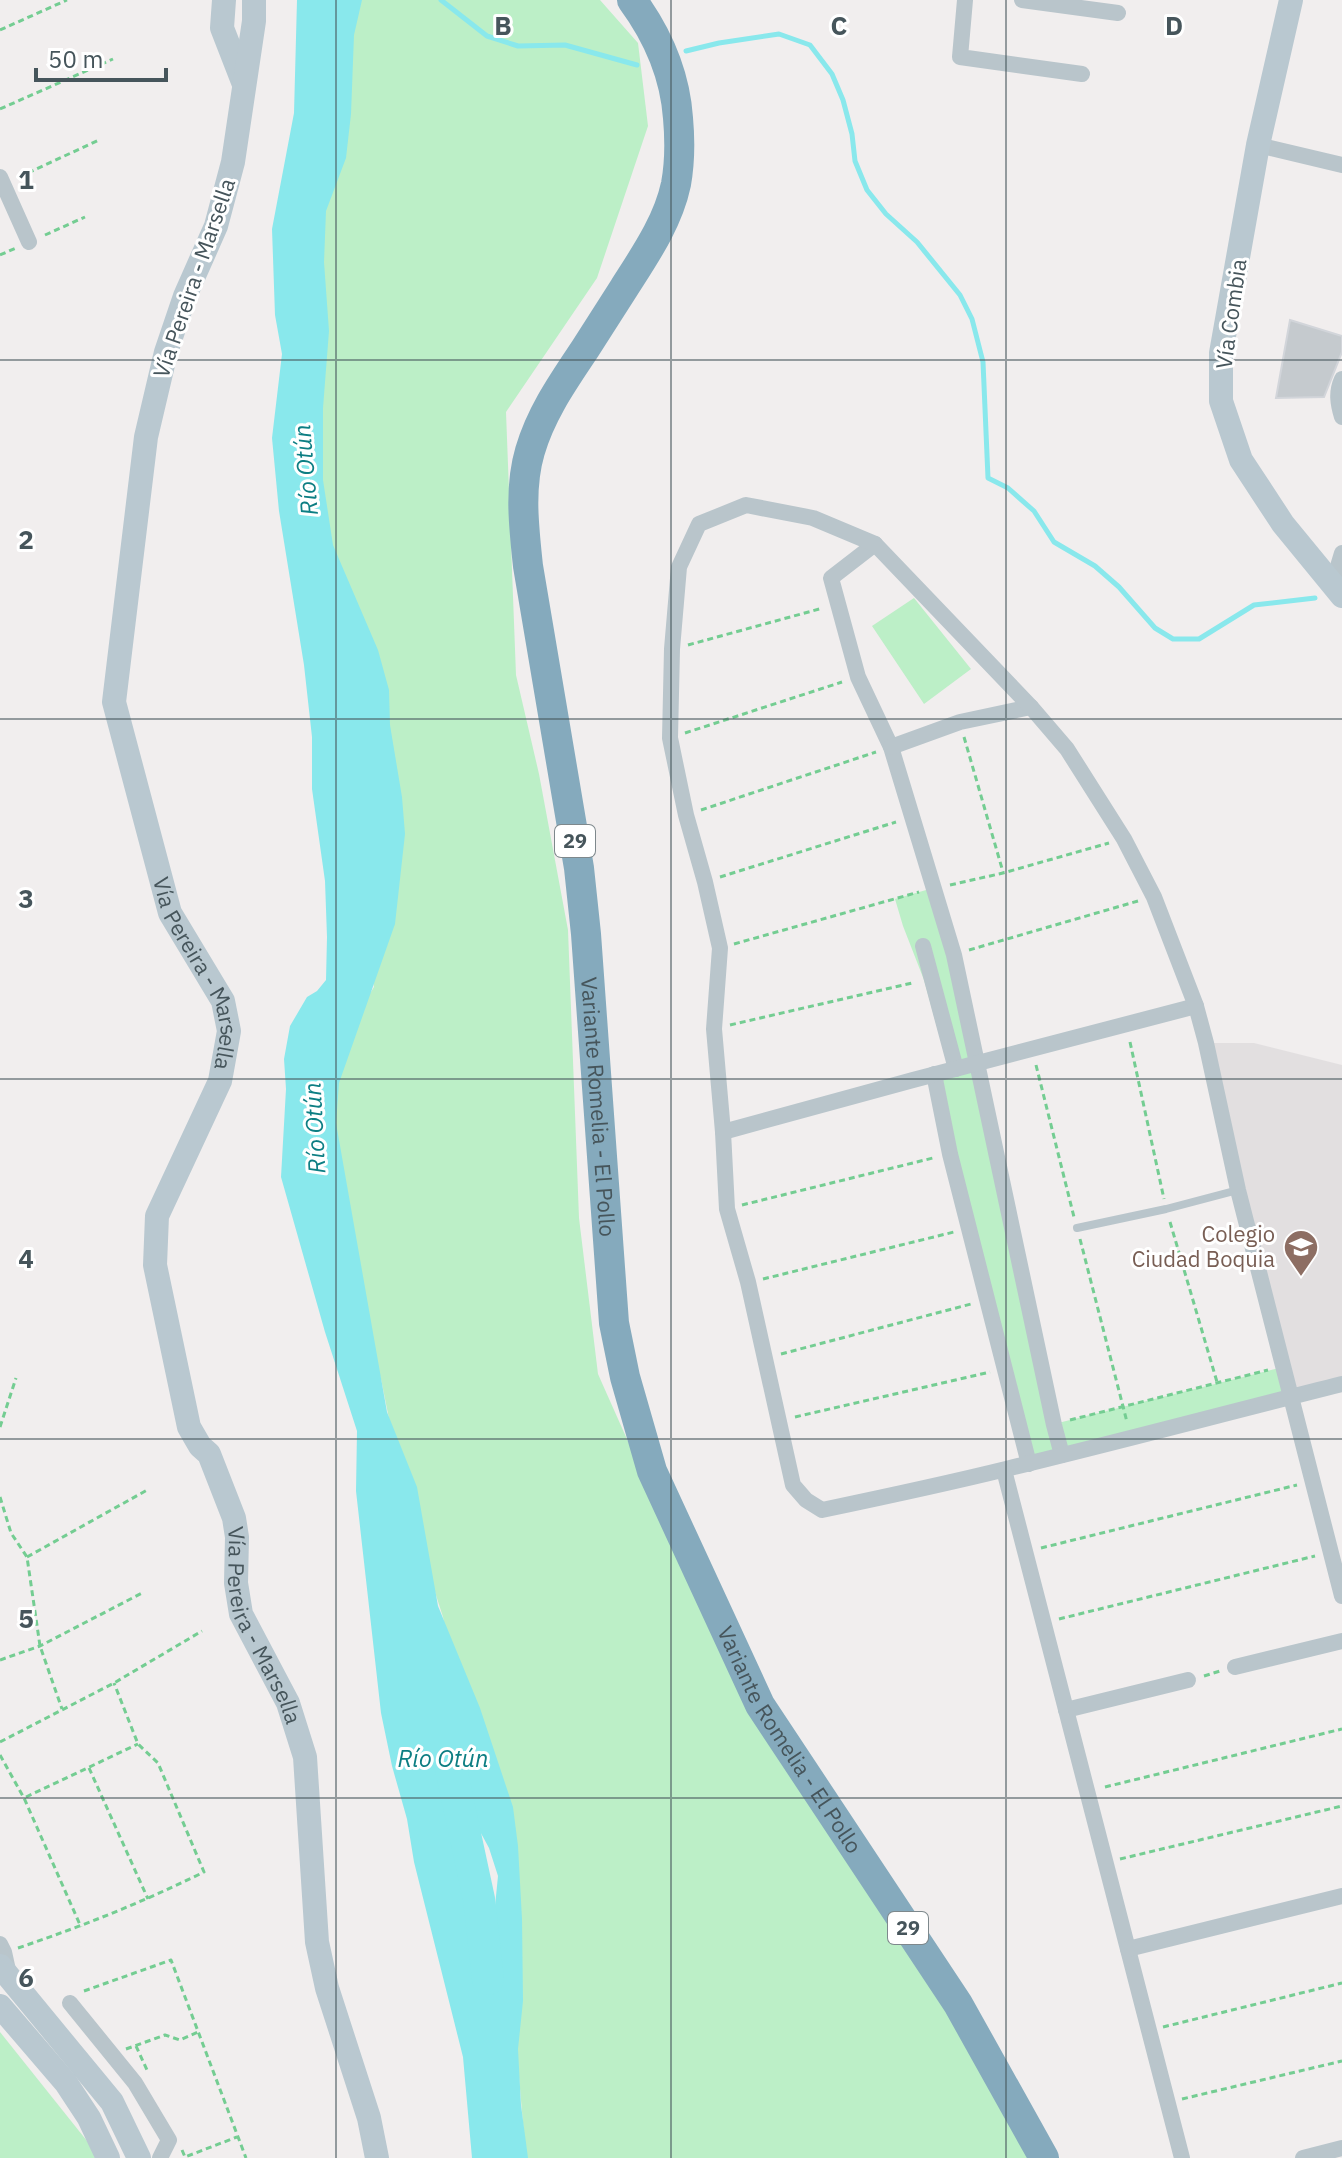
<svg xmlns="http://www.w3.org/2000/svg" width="1342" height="2158" viewBox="0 0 1342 2158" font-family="'IBM Plex Sans',sans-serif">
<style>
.education{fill:#e2dfe0}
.green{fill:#bcefc7}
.water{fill:#89e8ec;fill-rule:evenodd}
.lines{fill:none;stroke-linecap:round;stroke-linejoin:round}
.stream{stroke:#89e8ec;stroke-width:5}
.river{stroke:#89e8ec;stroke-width:32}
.building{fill:#c5cace;stroke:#d2d5da;stroke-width:2}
.path{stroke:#74cd92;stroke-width:3;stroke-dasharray:6 4;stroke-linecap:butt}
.lane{stroke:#b9c5cb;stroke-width:8}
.street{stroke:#b9c5cb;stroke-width:16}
.secondary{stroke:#b9c8d0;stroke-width:24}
.highway{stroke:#85aabd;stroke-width:30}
.grid{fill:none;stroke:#46555b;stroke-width:2;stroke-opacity:0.55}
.labels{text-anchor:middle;stroke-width:6;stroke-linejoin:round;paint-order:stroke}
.shield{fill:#fff;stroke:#7e888c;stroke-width:2}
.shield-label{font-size:20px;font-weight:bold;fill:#46555b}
.street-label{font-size:22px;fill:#46555b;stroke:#fff}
.education-label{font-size:22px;fill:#785e54;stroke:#fff;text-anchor:end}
.water-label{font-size:24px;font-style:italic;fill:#0d7e83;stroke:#fff}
.grid-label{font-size:26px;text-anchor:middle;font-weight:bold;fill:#46555b;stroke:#fff;stroke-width:6;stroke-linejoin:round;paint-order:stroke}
</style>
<rect width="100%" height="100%" fill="#f1eeee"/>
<!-- education -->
<path class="education" d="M1206 1043H1254L1342 1065V1384L1291 1397Z"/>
<!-- green -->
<g class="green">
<path d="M333 0H600L638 43 648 126 597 278 506 412 516 675 539 774 568 930 579 1218 598 1374 699 1601 1036 2158H526L495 1799 457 1691 443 1617 405 1498 381 1379 346 1272 325 1065 374 987 306 493 305 281Z"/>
<path d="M914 598 971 669 924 704 872 626Z"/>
<path d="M933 888 1054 1424 1283 1367 1291 1397 1029 1464 934 1074 949 1070 924 980 903 926 895 899Z"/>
<path d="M0 2032 91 2146 97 2158H0Z"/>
</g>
<!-- water -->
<path class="water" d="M297 0H362L354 35 351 114 346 158 326 211 324 262 329 331 323 408V480L333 545 378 650 389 690 390 725 402 797 405 834 395 924 339 1083 336 1123 387 1412 417 1487 438 1606 480 1708 513 1807 518 1846 522 1919 523 2001 518 2049 521 2105 528 2158H472L463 2057 414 1862 407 1819 392 1766 381 1713 356 1491 357 1431 325 1332 281 1177 286 1089 284 1059 290 1026 307 997 317 991 326 980 327 937 325 881 312 789V737L304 665 279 511 272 438 282 354 275 315 272 229 294 113ZM454 1813H470L489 1848 498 1876 493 1926 485 1937 456 1863 450 1833Z"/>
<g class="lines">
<!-- stream -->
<g class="stream">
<path d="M441 0 487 36 518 46 565 45 637 65"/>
<path d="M686 51 719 43 779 34 810 45 832 74 843 100 852 134 855 161 867 190 886 214 917 242 960 295 972 319 983 362 988 478 1008 488 1034 511 1054 542 1095 566 1119 587 1155 628 1173 639H1199L1254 605 1315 598"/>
</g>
<!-- river -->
<path class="river" d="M451 1769 479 1899 488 1979"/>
</g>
<!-- building -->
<path class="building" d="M1290 320 1342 336V352L1324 397 1276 398Z"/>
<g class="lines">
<!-- path -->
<g class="path">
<path d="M0 30 67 0"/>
<path d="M0 109 113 59"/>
<path d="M19 177 99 140"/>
<path d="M45 235 85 217"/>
<path d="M0 255 16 248"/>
<path d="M688 645 823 608"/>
<path d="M685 733 842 682"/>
<path d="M964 737 1003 872"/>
<path d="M701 810 876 752"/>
<path d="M720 877 896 822"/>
<path d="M950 885 1003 873 1109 843"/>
<path d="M734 944 919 892"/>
<path d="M969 950 1138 901"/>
<path d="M730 1025 912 983"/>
<path d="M1130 1042 1164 1199"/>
<path d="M1036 1065 1074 1217"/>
<path d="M742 1205 933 1158"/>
<path d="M1170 1222 1217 1382"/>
<path d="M1080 1239 1127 1422"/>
<path d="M763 1279 954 1232"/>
<path d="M781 1354 971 1304"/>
<path d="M795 1417 990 1372"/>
<path d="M1070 1420 1268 1370"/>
<path d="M0 1427 16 1378"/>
<path d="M0 1497 11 1533 27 1557 40 1646 62 1709"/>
<path d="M1041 1548 1297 1485"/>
<path d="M27 1557 149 1489"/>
<path d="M1059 1619 1315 1556"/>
<path d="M0 1660 40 1646 142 1593"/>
<path d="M1204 1676 1220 1671"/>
<path d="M0 1742 114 1683 202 1631"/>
<path d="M0 1755 24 1798 81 1927"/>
<path d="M89 1768 148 1899"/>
<path d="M1105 1787 1342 1729"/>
<path d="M26 1797 138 1744"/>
<path d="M1120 1859 1342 1806"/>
<path d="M18 1948C83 1926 143 1902 204 1872L158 1763 138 1744 114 1683"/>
<path d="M84 1991 171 1960 246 2158"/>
<path d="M1163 2027 1342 1983"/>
<path d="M136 2046 147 2070"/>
<path d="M126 2049 165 2035 180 2040 198 2032"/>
<path d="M1182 2099 1342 2061"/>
<path d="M182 2150 185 2157 237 2137"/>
</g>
<!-- lane -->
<path class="lane" d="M1077 1228 1166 1209 1238 1190"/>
<!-- street -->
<g class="street">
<path d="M965 0 960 57 1082 74"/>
<path d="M1022 0 1118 13"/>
<path d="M1258 145 1342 165"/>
<path d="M0 177 29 242"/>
<path d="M1342 379C1336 392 1338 404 1342 417"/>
<path d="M875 544 831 578 858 677 891 747 954 955 1054 1425 1062 1455"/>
<path d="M1332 586 1342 553"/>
<path d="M891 747 960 722 1031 707"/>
<path d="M923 946 956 1069"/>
<path d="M934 1074 950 1154 1029 1464"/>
<path d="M723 1132 913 1080 1196 1006"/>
<path d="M1342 1384C1230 1412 1118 1442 1006 1469 945 1484 884 1497 822 1510L806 1500 793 1485 748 1282 727 1209 723 1132 714 1029 720 948 705 882 686 815 670 738 672 649 679 567 699 524 746 505 813 518 875 544 1031 707 1067 749 1124 839 1154 897 1196 1006 1206 1043 1238 1190 1342 1596"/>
<path d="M1004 1470 1182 2158"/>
<path d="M1235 1667 1342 1641"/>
<path d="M1066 1710 1188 1680"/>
<path d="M0 1944 4 1952 9 1975"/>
<path d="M1128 1949 1342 1896"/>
<path d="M70 2003 135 2083 169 2140 160 2158"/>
<path d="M1303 2158 1342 2148"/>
</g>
<!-- secondary -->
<g class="secondary">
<path d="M224 0 222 28 243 82"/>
<path id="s1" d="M254 0V21L233 162 216 226 185 296 166 352 146 437 114 702 170 913 223 1001 229 1031 220 1081 157 1216 155 1265 189 1427 200 1446 209 1454 234 1518 237 1537 236 1583 241 1614 288 1703 305 1757 317 1942 327 1988 369 2118 377 2158"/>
<path d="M1291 0 1258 145 1221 353V401L1241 460 1283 524 1342 596"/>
<path d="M0 1966 112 2102 139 2158"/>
<path d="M0 2006 66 2083 89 2118 108 2158"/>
</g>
<!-- highway -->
<path class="highway" id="s2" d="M632 0C657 34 675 75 678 118 680 140 680 162 676 184 668 222 645 255 624 288 611 308 598 329 585 349 563 382 541 413 530 451 519 488 524 528 528 566L579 868 586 934 614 1323 625 1377 652 1471 760 1705 958 2004 1044 2158"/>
</g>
<!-- grid -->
<path class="grid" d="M336 0V2158M671 0V2158M1006 0V2158M0 360H1342M0 719H1342M0 1079H1342M0 1439H1342M0 1798H1342"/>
<!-- icons -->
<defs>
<g id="school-pin" transform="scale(1.8)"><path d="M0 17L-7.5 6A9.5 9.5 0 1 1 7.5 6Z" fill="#8d6e63" stroke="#fff"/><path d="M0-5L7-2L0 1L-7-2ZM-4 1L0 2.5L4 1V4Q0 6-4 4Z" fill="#fff"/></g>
</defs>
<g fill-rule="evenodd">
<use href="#school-pin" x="1301" y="1247"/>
</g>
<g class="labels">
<!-- shield labels -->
<g class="shield">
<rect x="555" y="825" width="40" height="32" rx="6"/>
<rect x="888" y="1912" width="40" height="32" rx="6"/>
</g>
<g class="shield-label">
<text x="575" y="848">29</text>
<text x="908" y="1935">29</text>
</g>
<!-- street labels -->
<g class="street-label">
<text transform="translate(194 278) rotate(-71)" y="8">Vía Pereira - Marsella</text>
<text transform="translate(1231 314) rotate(-82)" y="8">Vía Combia</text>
<text dy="8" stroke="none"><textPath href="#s1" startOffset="1006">Vía Pereira - Marsella</textPath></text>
<text dy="8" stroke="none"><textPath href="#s2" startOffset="1162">Variante Romelia - El Pollo</textPath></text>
<text dy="8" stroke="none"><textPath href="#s1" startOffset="1702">Vía Pereira - Marsella</textPath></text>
<text dy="8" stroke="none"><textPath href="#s2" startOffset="1834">Variante Romelia - El Pollo</textPath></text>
</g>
<!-- education labels -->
<g class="education-label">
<text x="1275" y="1242">Colegio<tspan x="1275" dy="25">Ciudad Boquia</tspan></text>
</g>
<!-- water labels -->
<g class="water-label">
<text transform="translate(306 470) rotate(-95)" y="8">Río Otún</text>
<text transform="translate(315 1128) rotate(-93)" y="8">Río Otún</text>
<text x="443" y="1767">Río Otún</text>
</g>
</g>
<g class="grid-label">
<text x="503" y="35">B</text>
<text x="839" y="35">C</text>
<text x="1174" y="35">D</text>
<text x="26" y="189">1</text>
<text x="26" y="549">2</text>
<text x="26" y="908">3</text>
<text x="26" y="1268">4</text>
<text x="26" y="1628">5</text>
<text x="26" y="1987">6</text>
</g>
<!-- scale -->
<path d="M36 68v12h130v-12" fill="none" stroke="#46555b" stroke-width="4"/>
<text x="48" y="68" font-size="24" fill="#46555b" stroke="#ffffff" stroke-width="6" paint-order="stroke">50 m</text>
</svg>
